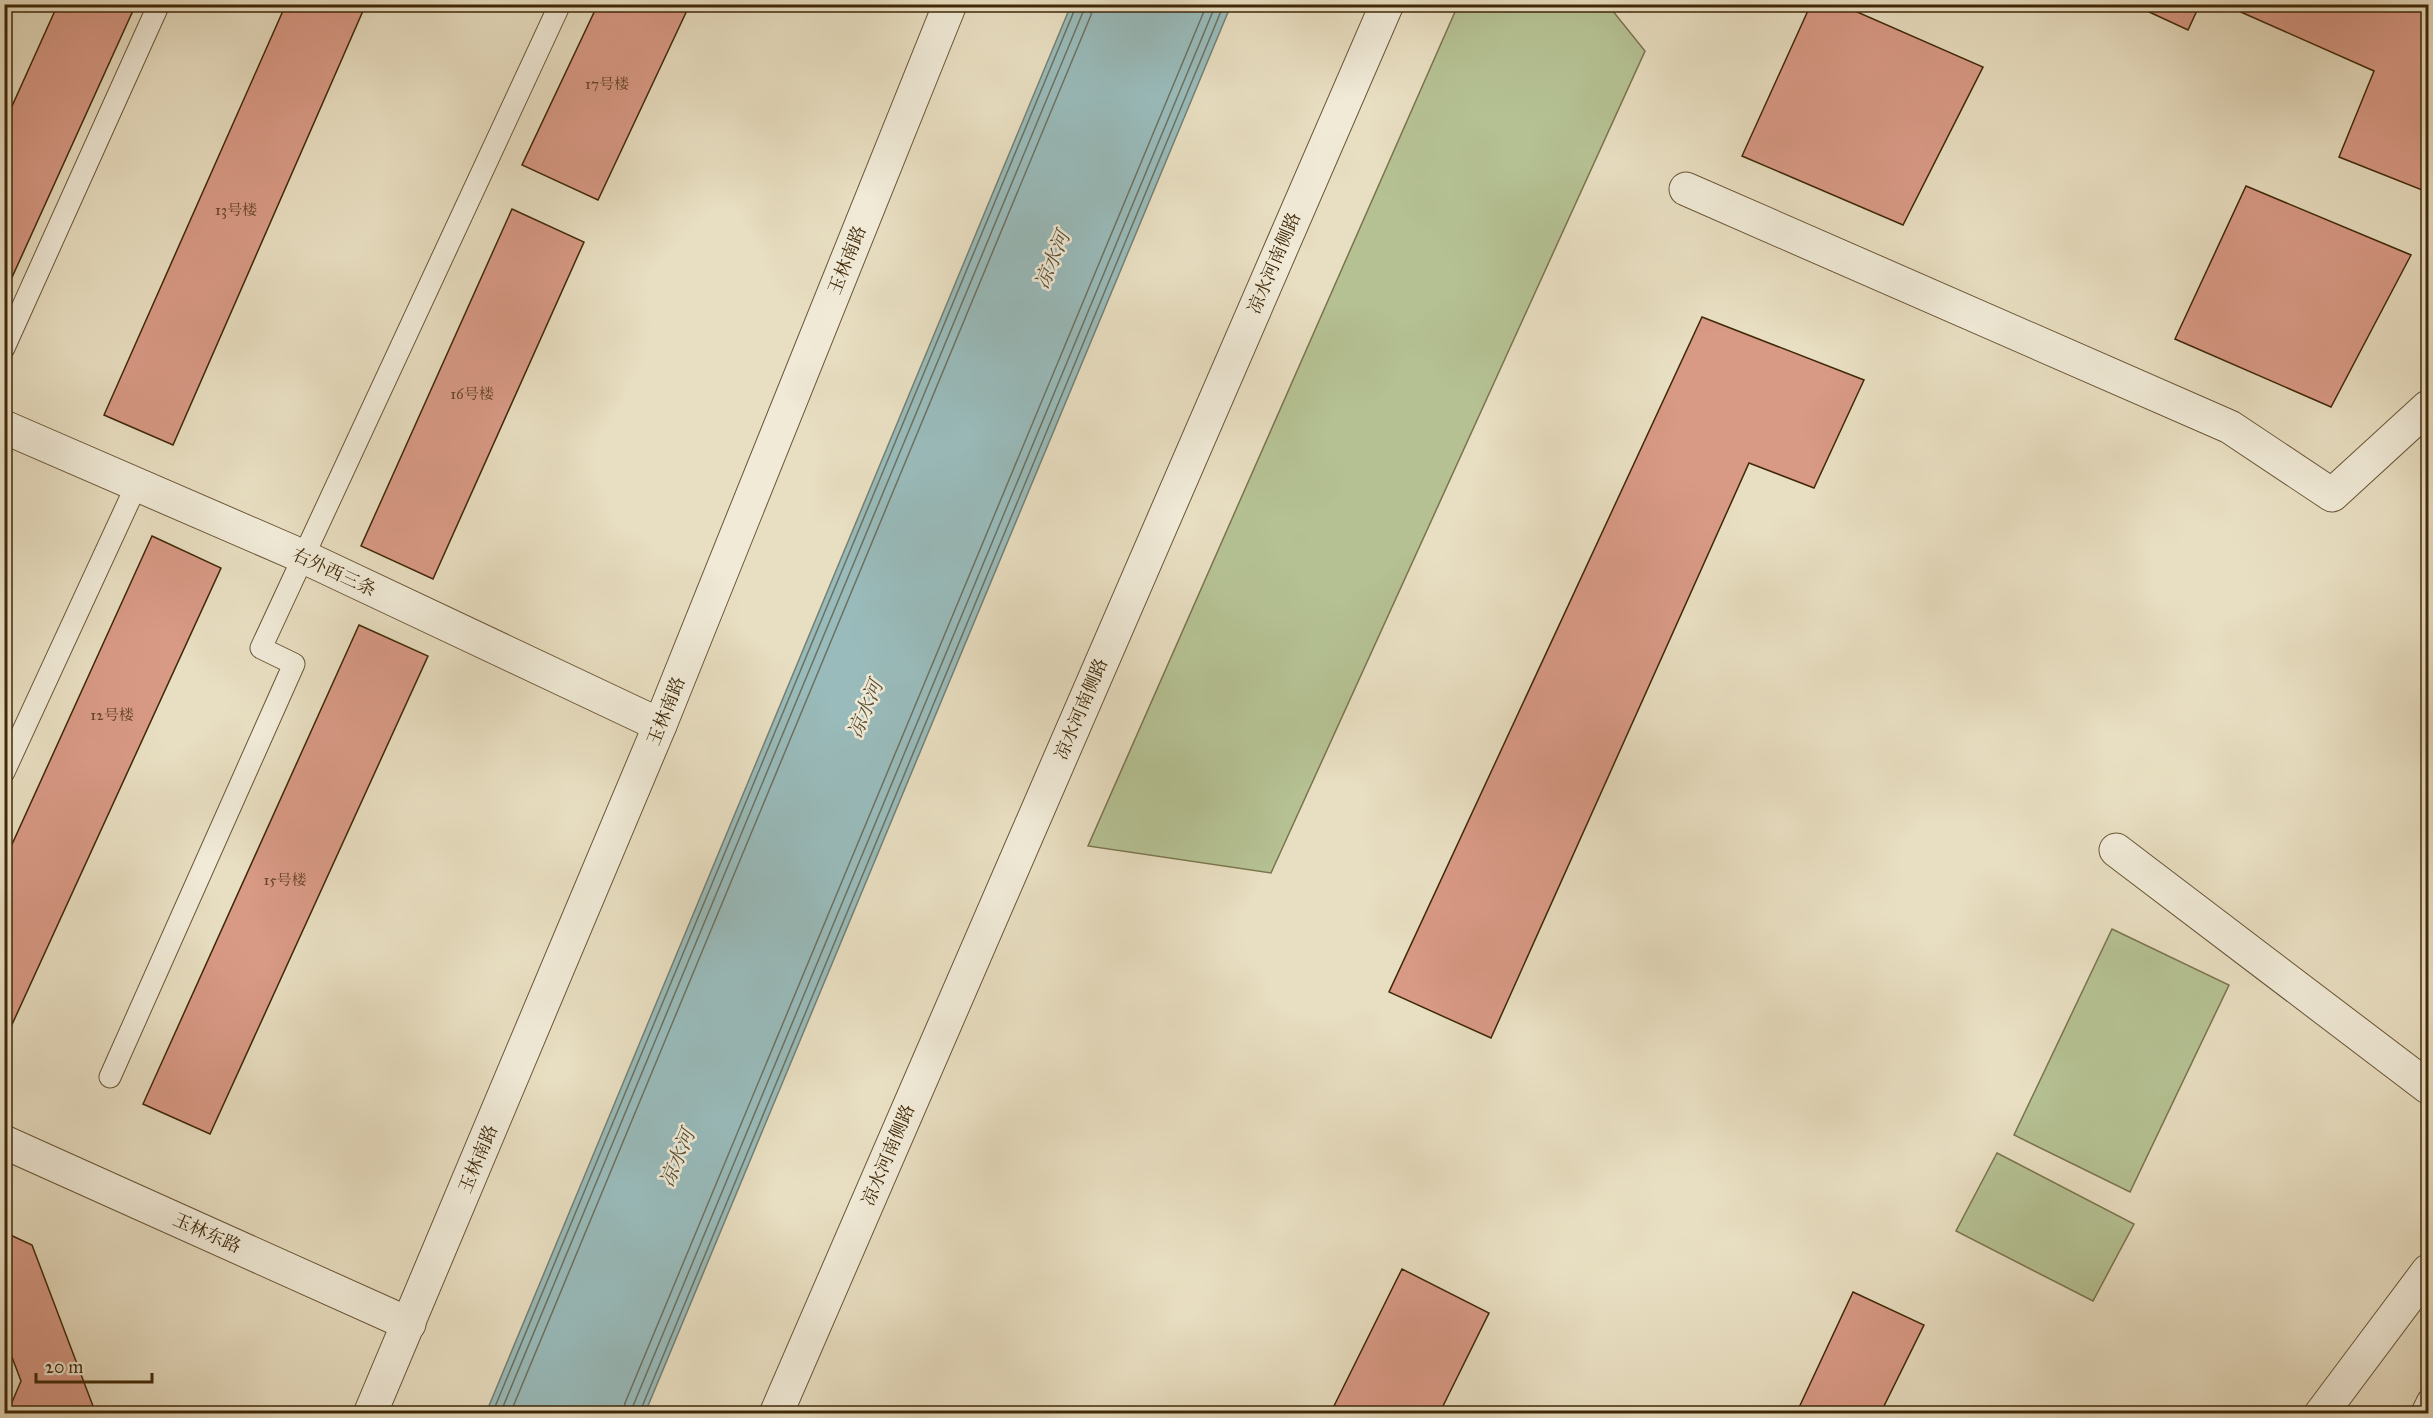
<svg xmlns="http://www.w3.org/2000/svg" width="2433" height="1418" viewBox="0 0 2433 1418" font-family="'IM FELL Great Primer','Noto Serif SC',serif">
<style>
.green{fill:#b5c193;stroke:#7a744d;stroke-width:1.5}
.water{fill:#9bb;stroke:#758073;stroke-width:1.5}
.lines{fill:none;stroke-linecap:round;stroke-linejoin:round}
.shore{stroke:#6c7261;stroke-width:1.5}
.building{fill:#d89985;stroke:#3f2807;stroke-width:1.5}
.service-casing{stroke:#695636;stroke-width:23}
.minor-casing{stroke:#695636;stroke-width:35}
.service{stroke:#f0ead7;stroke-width:21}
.minor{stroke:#f0ead7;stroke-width:33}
.labels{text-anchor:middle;stroke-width:5;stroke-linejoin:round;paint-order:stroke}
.number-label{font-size:15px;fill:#654426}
.street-label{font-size:18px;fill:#3f2807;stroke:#f0ead7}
.water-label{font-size:20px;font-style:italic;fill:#564d34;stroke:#f0ead7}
</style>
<rect width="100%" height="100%" fill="#e8dec1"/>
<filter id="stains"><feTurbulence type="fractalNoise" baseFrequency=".00333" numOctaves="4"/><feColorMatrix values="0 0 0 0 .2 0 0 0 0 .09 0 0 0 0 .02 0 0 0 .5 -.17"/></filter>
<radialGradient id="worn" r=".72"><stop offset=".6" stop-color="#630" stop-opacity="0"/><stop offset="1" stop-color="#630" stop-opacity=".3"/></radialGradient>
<!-- green -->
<g class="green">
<path d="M1458 5H1608L1645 51 1271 873 1088 846Z"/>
<path d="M2112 929 2229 985 2130 1192 2014 1135Z"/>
<path d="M1997 1153 2134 1224 2093 1301 1956 1231Z"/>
</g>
<!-- water -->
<path class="water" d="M1071 5H1231L645 1413H486Z"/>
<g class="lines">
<!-- shore -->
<g class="shore">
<path d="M492 1414 1077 4"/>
<path d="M500 1414 1083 12 1084 4"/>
<path d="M510 1414 1091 15 1093 4"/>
<path d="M623 1414 625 1403 1207 4"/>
<path d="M632 1414 633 1406 1216 4"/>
<path d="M639 1414 1224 4"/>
</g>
</g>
<!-- building -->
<g class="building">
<path d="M58 4H136L4 295V124Z"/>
<path d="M286 4H366L173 445 104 415Z"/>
<path d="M598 4H690L598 200 522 165Z"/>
<path d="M1811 4H1839L1983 67 1903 225 1742 156Z"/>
<path d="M2132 4H2200L2188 30Z"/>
<path d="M2235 4H2428L2427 192 2339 157 2374 71 2234 9Z"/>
<path d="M2246 186 2411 255 2331 407 2175 339Z"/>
<path d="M512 209 584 242 433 579 361 546Z"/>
<path d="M1702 317 1864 380 1814 488 1749 463 1491 1038 1389 992Z"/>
<path d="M152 536 221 568 4 1042V862Z"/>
<path d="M359 625 428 656 210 1134 143 1104Z"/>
<path d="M4 1232 32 1245 96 1414H7L21 1381 4 1336Z"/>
<path d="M1402 1269 1489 1313 1439 1414H1330Z"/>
<path d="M1853 1292 1924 1325 1880 1414H1796Z"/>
</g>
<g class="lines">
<!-- service casing -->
<g class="service-casing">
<g id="service">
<path d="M4 348 159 4"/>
<path d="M4 772 136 486"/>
<path d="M110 1077 294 664 261 648 560 4"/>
<path d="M2421 1414 2428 1400"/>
</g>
</g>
<!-- minor casing -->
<g class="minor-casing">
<g id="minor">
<path d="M1686 189 2230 427 2332 495 2428 407"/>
<path d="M4 427 304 557 660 725"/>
<path d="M2116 850 2428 1087"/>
<path d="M4 1142 409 1324"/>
<path d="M370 1414 660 725 950 4"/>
<path d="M776 1414 1387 4"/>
<path d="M2321 1414 2428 1271"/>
</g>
</g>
<!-- service -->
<use href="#service" class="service"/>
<!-- minor -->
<use href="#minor" class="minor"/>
</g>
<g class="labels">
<!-- number labels -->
<g class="number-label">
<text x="607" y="89">17号楼</text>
<text x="236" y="215">13号楼</text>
<text x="472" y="399">16号楼</text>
<text x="112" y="720">12号楼</text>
<text x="285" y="885">15号楼</text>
</g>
<!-- street labels -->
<g class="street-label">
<text transform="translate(847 260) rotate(-68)" y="6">玉林南路</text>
<text transform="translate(1274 263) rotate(-67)" y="6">凉水河南侧路</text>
<text transform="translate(334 572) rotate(25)" y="6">右外西三条</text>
<text transform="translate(1081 709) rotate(-67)" y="6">凉水河南侧路</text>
<text transform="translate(666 711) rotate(-68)" y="6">玉林南路</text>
<text transform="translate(888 1155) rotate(-67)" y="6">凉水河南侧路</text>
<text transform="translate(478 1159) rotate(-67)" y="6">玉林南路</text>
<text transform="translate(207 1233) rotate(24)" y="6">玉林东路</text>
</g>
<!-- water labels -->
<g class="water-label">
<text transform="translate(1052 260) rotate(-67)" y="7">凉水河</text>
<text transform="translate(865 709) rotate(-67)" y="7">凉水河</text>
<text transform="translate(677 1158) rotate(-67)" y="7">凉水河</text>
</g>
</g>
<!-- margin -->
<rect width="2433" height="1418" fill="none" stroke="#e8dec1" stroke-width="24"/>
<rect x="6" y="6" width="2421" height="1406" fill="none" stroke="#3f2807" stroke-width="3"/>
<rect x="12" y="12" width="2409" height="1394" fill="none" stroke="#3f2807" stroke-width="1.5"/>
<!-- scale -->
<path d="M36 1373v9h116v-9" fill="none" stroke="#3f2807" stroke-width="3"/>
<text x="45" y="1373" font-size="18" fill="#3f2807" stroke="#f0ead7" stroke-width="4.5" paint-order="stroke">20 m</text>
<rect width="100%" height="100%" filter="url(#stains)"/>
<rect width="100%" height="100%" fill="url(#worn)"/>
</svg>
